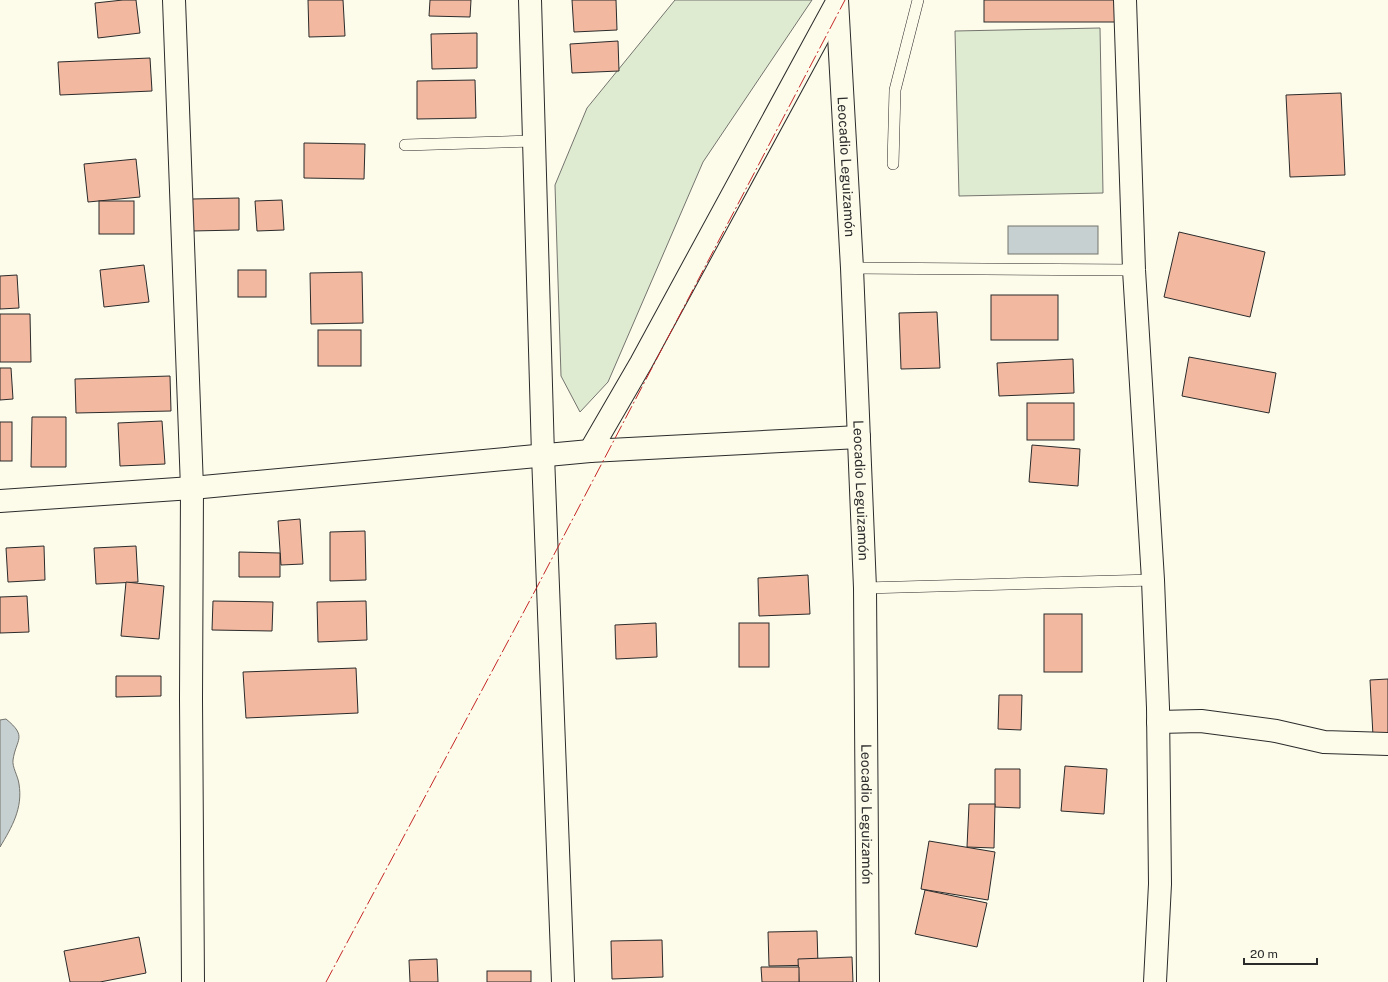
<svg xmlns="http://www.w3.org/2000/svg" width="1388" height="982" viewBox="0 0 1388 982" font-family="'Public Sans',sans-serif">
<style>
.park{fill:#deebd1;stroke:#74746e}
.water{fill:#c7d0d0;stroke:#74746e}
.building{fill:#f2b8a0;stroke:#2b2b2b}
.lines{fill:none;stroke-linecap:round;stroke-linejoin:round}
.lane-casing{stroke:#2b2b2b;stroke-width:12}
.street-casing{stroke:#2b2b2b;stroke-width:24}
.lane{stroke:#fdfbea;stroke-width:11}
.street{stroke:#fdfbea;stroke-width:22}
.power{stroke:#c62828;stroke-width:1;stroke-dasharray:14 3 2 3;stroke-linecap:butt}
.labels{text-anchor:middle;stroke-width:3;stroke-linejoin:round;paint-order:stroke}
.street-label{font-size:14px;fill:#2b2b2b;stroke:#fdfbea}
</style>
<rect width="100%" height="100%" fill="#fdfbea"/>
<!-- park -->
<g class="park">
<path d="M675 0H812L703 162 608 382 580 412 561 376 555 185 587 108Z"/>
<path d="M1100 28 1103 193 959 196 955 31Z"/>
</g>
<!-- water -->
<g class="water">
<rect x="1008" y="226" width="90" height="28"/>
<path d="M6 719C28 737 16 739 13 760 12 767 18 776 19 784 23 808 12 827 0 847V720Z"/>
</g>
<!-- building -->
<g class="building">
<path d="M123 0H136L140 33 98 38 95 3Z"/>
<path d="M308 0H343L345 36 309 37Z"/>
<path d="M430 0H471L470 17 429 16Z"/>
<path d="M572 0H616L617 30 574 32Z"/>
<rect x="984" y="0" width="139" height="22"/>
<path d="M477 33V68L432 69 431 34Z"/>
<path d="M618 41 619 71 572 73 570 44Z"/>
<path d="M150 58 152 91 60 95 58 62Z"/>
<path d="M475 80 476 118 417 119V81Z"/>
<path d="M1341 93 1345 175 1290 177 1286 95Z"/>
<path d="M304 143 365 144 364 179 304 178Z"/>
<path d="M136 159 140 197 88 202 84 164Z"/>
<path d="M239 198V230L192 231V199Z"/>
<path d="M282 200 284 230 257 231 255 201Z"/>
<rect x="99" y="201" width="35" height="33"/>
<path d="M1179 232 1265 252 1250 317 1164 297Z"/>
<path d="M144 265 149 302 104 307 100 270Z"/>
<rect x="238" y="270" width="28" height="27"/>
<path d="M362 272 363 323 311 324 310 273Z"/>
<path d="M17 275 19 308 0 309V276Z"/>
<rect x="991" y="295" width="67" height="45"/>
<path d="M937 312 940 368 901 369 899 313Z"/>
<path d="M0 314H30L31 362H0Z"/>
<rect x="318" y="330" width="43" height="36"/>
<path d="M1189 357 1276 373 1269 413 1182 396Z"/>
<path d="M1073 359 1074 393 999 396 997 363Z"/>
<path d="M0 368H11L13 399 0 400Z"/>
<path d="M170 376 171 411 76 413 75 379Z"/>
<rect x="1027" y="403" width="47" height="37"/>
<path d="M32 417H66V467H31Z"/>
<path d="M162 421 165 464 120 466 118 423Z"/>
<rect x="0" y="422" width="12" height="39"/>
<path d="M1032 445 1080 449 1078 486 1029 482Z"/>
<path d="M300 519 303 564 281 565 278 521Z"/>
<path d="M365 531 366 580 330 581V532Z"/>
<path d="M44 546 45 580 8 582 6 548Z"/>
<path d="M136 546 138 582 96 584 94 548Z"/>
<path d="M239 552 280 553V577H239Z"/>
<path d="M808 575 810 614 759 616 758 578Z"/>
<path d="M126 582 164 586 159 639 121 636Z"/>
<path d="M27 596 29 632 0 633V597Z"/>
<path d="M213 601 273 602 272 631 212 630Z"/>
<path d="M366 601 367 640 318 642 317 602Z"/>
<rect x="1044" y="614" width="38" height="58"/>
<path d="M656 623 657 657 616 659 615 625Z"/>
<rect x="739" y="623" width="30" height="44"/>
<path d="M356 668 358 713 246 718 243 672Z"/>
<path d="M116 676H161V696L116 697Z"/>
<path d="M1388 679V735L1373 736 1370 680Z"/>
<path d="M999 695H1022L1021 730 998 729Z"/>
<path d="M1065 766 1107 769 1104 814 1061 811Z"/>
<path d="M995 769H1020V808L995 807Z"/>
<path d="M969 804H995L994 848 967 847Z"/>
<path d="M929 841 995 852 988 900 921 889Z"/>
<path d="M925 890 987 903 977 947 915 934Z"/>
<path d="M817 931 818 965 769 966 768 932Z"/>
<path d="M139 937 146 973 100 982H70L64 951Z"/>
<path d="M662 940 663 977 612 979 611 941Z"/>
<path d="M852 957 853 982H799L798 959Z"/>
<path d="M437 959 438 982H410L409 960Z"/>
<path d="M761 967H799V982H762Z"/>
<rect x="487" y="971" width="44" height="11"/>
</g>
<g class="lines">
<!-- lane casing -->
<g class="lane-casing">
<g id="lane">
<path d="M405 145 534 141"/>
<path d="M893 164 895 90 918 0"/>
<path d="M852 268 1134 270"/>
<path d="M865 588 1153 580"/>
</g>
</g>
<!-- street casing -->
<g class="street-casing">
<g id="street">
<path d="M174 0 192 488 191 699 193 982"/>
<path d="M530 0 543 455 563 982"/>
<path id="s1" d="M837 0 852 268 865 588 868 982"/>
<path d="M1125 0 1134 270 1153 580 1158 708 1160 884 1155 982"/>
<path d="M590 451 641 363 836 4"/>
<path d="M0 501 192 488 590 451 859 437"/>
<path d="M1158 722 1201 721 1276 731 1324 742 1388 744"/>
</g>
</g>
<!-- lane -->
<use href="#lane" class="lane"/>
<!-- street -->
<use href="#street" class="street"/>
<!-- power -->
<path class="power" d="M326 982 537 587 845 0"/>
</g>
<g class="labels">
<!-- street labels -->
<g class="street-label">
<text dy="5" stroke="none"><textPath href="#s1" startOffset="167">Leocadio Leguizamón</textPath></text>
<text dy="5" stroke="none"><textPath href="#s1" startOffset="491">Leocadio Leguizamón</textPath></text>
<text dy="5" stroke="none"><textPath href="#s1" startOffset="815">Leocadio Leguizamón</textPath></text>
</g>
</g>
<!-- scale -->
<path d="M1244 958v6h73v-6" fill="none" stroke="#2b2b2b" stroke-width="2"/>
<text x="1250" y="958" font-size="12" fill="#2b2b2b" stroke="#fdfbea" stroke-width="3" paint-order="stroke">20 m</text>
</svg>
